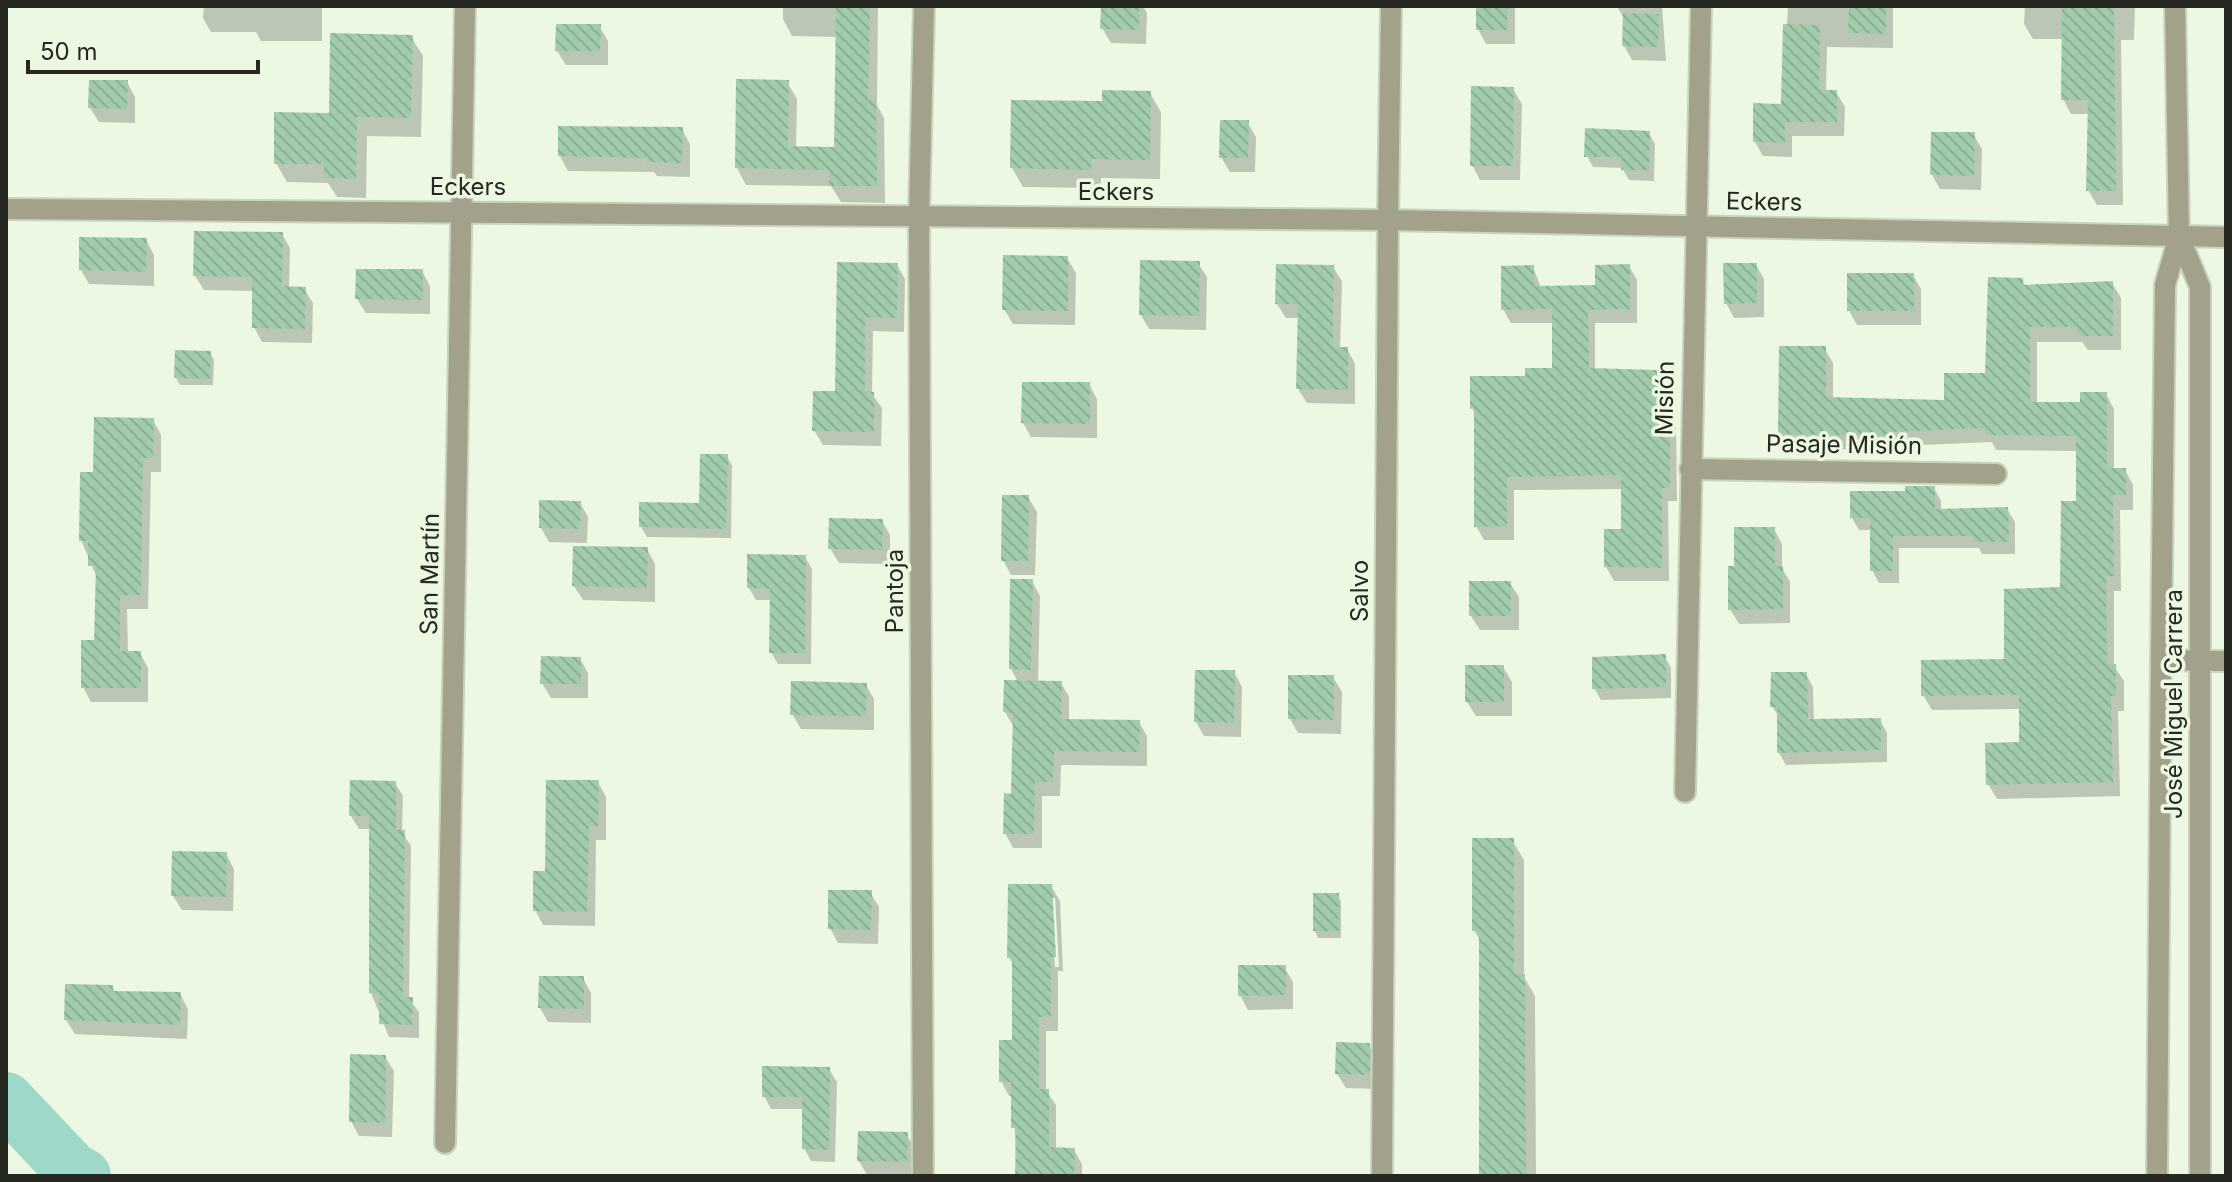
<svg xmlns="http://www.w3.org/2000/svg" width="2232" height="1182" viewBox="0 0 2232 1182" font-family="Inter,sans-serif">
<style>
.shadow{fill:#0003;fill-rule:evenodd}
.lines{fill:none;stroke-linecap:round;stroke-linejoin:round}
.river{stroke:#9dd8c8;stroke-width:56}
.building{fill:url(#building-back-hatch)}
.minor-casing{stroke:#c8d3be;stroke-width:24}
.tertiary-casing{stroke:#c8d3be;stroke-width:24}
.minor{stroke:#a1a18c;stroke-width:20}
.tertiary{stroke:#a1a18c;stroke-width:20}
.labels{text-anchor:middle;stroke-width:7;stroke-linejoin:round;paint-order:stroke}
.street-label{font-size:24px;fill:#252921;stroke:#ecf8e1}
</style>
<defs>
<pattern id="building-back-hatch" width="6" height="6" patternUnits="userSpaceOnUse" patternTransform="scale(2)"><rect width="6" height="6" fill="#a1ccac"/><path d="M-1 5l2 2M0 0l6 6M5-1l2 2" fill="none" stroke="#8aaf94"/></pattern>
</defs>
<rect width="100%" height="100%" fill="#ecf8e1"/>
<!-- shadow -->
<g class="shadow">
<path d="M204 6H322V41H261L256 32H211L203 18Z"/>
<path d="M783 6H878L877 105 884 118 885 203 841 202 831 186 746 185 737 168 787 82 797 99 796 148 836 149 837 37 792 36 783 19Z"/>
<path d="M1103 6H1143L1147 13 1146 44 1111 43 1102 28Z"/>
<path d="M1478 6H1515V44H1486L1478 29Z"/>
<path d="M1617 6H1662L1666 61 1632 60 1624 46 1623 17Z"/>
<path d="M1788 6H1893V48L1827 47 1826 92H1836L1845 107 1844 136H1792V157L1763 156 1755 142 1783 106Z"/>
<path d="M2025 6H2135L2134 40H2121L2123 205H2097L2088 190 2089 114H2071L2063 99 2064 39H2033L2024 24Z"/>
<path d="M599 26 608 41V65H566L557 51Z"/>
<path d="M411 37 423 56 421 137 367 136 366 198 337 197 328 183 287 182 276 163Z"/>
<path d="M127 82 135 97V123L99 122 90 108Z"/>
<path d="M1513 89 1522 104 1520 180H1480L1472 165Z"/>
<path d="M1150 93 1161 112 1160 179 1101 178V188L1023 187 1012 168 1104 103Z"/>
<path d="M1247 122 1256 137 1255 172H1230L1221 157Z"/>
<path d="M682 129 690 144V177L657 176 654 172 568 171 560 156Z"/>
<path d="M1648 132 1655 144 1654 181 1629 180 1622 168 1593 167 1587 156Z"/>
<path d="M1973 134 1982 149 1981 190 1940 189 1932 175Z"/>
<path d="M282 234 290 248 289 288 304 289 313 303 312 343 262 342 254 327V291L204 290 195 276Z"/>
<path d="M146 240 154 255V286L89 284 81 270Z"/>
<path d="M1067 258 1076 273 1075 325 1013 324 1004 309Z"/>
<path d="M1198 263 1207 277 1206 330 1149 329 1141 315Z"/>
<path d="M839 264 897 265 905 279 904 332 873 331 872 394 882 408 881 446 823 445 814 430 837 393Z"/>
<path d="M1756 265 1764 279V317L1734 318 1726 303Z"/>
<path d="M1629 266 1637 280V323H1595V370L1656 372 1664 386V414H1668L1676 428 1677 501H1668L1669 581H1614L1606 567 1623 531V489L1514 490V540H1484L1476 526V415L1472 408 1527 378 1554 370V323H1511L1503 309 1533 267 1541 288 1597 287Z"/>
<path d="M1333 267 1342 281 1340 349H1347L1355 364V404L1307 403 1298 389 1300 318H1286L1277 304Z"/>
<path d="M422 271 430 286V314L366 313 357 299Z"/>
<path d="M1913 275 1921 289V325H1857L1849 311Z"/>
<path d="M2022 280 2026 287 2112 283 2121 298V350H2088L2082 342H2037V404H2082L2106 394 2114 409V470H2125L2133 485V510H2120L2121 591H2114V666L2124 681V711H2118L2120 796 1997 799 1988 784 2021 744V709L1932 710 1923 695 2006 661 2062 589 2078 503V451L1996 450 1992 442 1897 446V451L1789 448 1780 433 1824 348 1833 363V399L1946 402 1987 375Z"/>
<path d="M210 353 214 360 213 385H180L176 378Z"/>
<path d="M1089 384 1097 399V438L1031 437 1023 423Z"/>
<path d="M153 420 161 435V472H151L148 609H127L128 653H140L148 668V702H91L83 687 96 642 98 580 81 540 95 474Z"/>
<path d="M727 456 732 466 731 538 647 537 641 527 701 505Z"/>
<path d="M1934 488 1941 501V510L2007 509 2015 522V554H1982L1979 548H1899V583H1879L1872 570V530H1859L1852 518 1907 493Z"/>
<path d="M1028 497 1037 512 1035 575H1011L1003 560Z"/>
<path d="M580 503 588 517 587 543 549 542 541 528Z"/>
<path d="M882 521 890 535V564L839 563 830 548Z"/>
<path d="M1774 529 1782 544V568L1790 582V623L1739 624 1730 609Z"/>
<path d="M647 549 655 564V602L583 600 574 586Z"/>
<path d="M805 557 812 569 811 664H778L771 652 772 600H756L749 588Z"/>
<path d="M1032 581 1040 596 1038 682 1061 683 1069 697V721L1139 722 1147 736V766L1061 765 1060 796H1042V848H1013L1005 833 1013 796V726L1005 712 1018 682 1011 669Z"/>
<path d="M1510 583 1519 597V630H1480L1471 616Z"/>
<path d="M1665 657 1671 668V698L1601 700 1594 688Z"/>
<path d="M580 659 588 673V698H551L542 683Z"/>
<path d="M1503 667 1512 682V716H1476L1467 702Z"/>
<path d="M1234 672 1242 687 1241 737 1204 736 1196 722Z"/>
<path d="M1806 674 1813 687 1814 721 1880 720 1887 733V762L1786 765 1779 753V717L1772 706Z"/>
<path d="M1333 677 1342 692 1341 734 1298 733 1290 719Z"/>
<path d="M866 685 874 699V730L801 729 792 714Z"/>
<path d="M598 782 606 797V840H596L595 926 543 925 535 910 547 873Z"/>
<path d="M395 783 403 796 402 832 411 846 409 999 419 1012V1038L389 1037 371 993V829H359L351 816Z"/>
<path d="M1512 840 1524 860V977L1535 996 1536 1176H1481V942L1474 930Z"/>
<path d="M226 854 234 869 233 911 182 910 173 896Z"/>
<path d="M1051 886 1060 901 1063 971H1058V1031H1046V1091L1056 1105V1149L1074 1150 1082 1164V1176H1017L1013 1096H1009L1001 1081 1014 1042V966L1009 957ZM1051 898H1055L1059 967H1055Z"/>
<path d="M870 892 879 907 878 944 838 943 830 928Z"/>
<path d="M1338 895 1341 902V938H1318L1315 931Z"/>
<path d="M1284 967 1293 982V1009L1248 1010 1240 995Z"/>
<path d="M583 978 591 993V1023L548 1022 540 1008Z"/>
<path d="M112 987 116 993 180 994 188 1009 187 1039 75 1034 66 1020Z"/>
<path d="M1369 1045 1377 1059V1089L1346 1088 1337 1074Z"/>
<path d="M385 1057 394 1071 392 1137 359 1136 351 1121Z"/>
<path d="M829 1069 837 1082 835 1162 811 1161 804 1148V1109H771L764 1096Z"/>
<path d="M906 1134 915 1148V1176L867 1175 859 1161Z"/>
</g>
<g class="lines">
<!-- river -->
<path class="river" d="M6 1100 72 1170 83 1176"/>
</g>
<!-- building -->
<g class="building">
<path d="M836 6H870L868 100H876L877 186H829V170L735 168 736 79 789 80 788 146 834 147Z"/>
<path d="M1101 6H1139V30L1100 29Z"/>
<path d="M1476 6H1508L1507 30H1476Z"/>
<path d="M1849 6H1886V34L1848 33Z"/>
<path d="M2062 6H2114L2116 191H2086L2088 100H2061Z"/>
<path d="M1623 13 1659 14 1658 47 1622 46Z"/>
<path d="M556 24H601L600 51H555Z"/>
<path d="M1783 24 1820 25 1819 90H1837V122H1785V143L1753 142V103L1781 104Z"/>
<path d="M330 33 413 35 411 118 357 117 356 179 324 178V164H274V112L329 113Z"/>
<path d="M89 80H128L127 109 88 108Z"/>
<path d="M1471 86 1514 87 1513 166H1470Z"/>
<path d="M1102 90 1151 91 1150 160 1091 159V170L1010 168 1011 100 1102 101Z"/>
<path d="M1220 120H1249L1248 158H1219Z"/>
<path d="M558 126 683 127 682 163 646 162 647 158 558 156Z"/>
<path d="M1585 128 1650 131 1649 170H1621V157H1584Z"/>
<path d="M1931 132H1975L1974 176 1930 175Z"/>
<path d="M194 231 283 232 282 286 306 287 305 329 252 328V277L193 276Z"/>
<path d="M79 237 147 238 146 272 79 270Z"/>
<path d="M1003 255 1068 256V311L1002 310Z"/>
<path d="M1140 260 1200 261 1199 316 1139 315Z"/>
<path d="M837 262 898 263 897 318 865 317V391L874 392V432L812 431 813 391H835Z"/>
<path d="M1723 263H1757V303L1724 304Z"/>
<path d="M1276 264 1334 265 1333 347H1348V390L1296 389 1298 304H1275Z"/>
<path d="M1630 264V309L1588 310 1589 368 1657 370V412H1670V488H1662V568L1604 567V529H1621V475L1507 477V526L1474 527V408L1470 409V376H1525V368H1552V309L1501 310V266L1534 265V286L1595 285V265Z"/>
<path d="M356 269H423V300L355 299Z"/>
<rect x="1847" y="273" width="67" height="38"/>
<path d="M1988 277 2023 278V285L2113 281V336H2077V327H2030V402H2080V392H2107V468H2126V495H2113L2114 576 2106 577 2107 664H2116V696H2111L2113 782 1986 785 1985 743 2019 742V695L1921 696V660L2004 659V589L2060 587 2061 501H2076V436L1985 435V428L1889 432V436L1778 434 1779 346H1826V397L1944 400V373H1985Z"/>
<path d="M175 350 211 351 210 379 174 378Z"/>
<path d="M1022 382H1090V424L1021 423Z"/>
<path d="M94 417 154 418 153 458H143L141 595H120V651H141V688H81V640H94L96 566H88V541H79L80 472H93Z"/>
<path d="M700 454H728L726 529 639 527V502L699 503Z"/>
<path d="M1905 486H1935V509L2008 507 2009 542H1973V536H1893V571H1870V518H1850V491H1905Z"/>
<path d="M1002 495H1029L1028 561H1001Z"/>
<path d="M539 500 581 501 580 529 539 528Z"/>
<path d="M829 518 883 519 882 550 828 549Z"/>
<path d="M1734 527H1775V566H1783V609L1728 610V566H1734Z"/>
<path d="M573 546 648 547 647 588 572 586Z"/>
<path d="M747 554 806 555 805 653H769L770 589 747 588Z"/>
<path d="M1010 579H1033L1031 670 1009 669Z"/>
<rect x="1469" y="581" width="42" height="35"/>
<path d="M1666 654V687L1592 689V657Z"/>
<path d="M541 656 581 657V684H540Z"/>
<rect x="1465" y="665" width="39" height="37"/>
<path d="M1195 670H1235L1234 723 1194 722Z"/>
<path d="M1771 672H1807L1808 719 1881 718V750L1777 753V707H1770Z"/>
<path d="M1288 675H1334V720L1288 719Z"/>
<path d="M1004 680 1062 681 1061 719 1140 720 1139 752 1054 751 1053 782H1035L1034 834H1003L1004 793 1011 794 1013 713 1003 712Z"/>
<path d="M791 681 867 683 866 716 790 715Z"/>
<path d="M350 780 396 781V830H405L403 997H413L412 1025 379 1024V994L369 993V816H349Z"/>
<path d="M546 780H599L598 826H589L587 912 533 911V871H545Z"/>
<path d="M1472 838H1514V974H1525L1526 1176H1479V931H1472Z"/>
<path d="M172 851 227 852 226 897 171 896Z"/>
<path d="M1008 884H1052L1056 957H1051V1017H1039V1089H1049V1147L1075 1148 1074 1176H1015L1016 1128H1011V1082H999V1040H1012V958H1007Z"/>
<path d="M828 890H872L871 930 828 929Z"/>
<rect x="1313" y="893" width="26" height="38"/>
<path d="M1238 965H1286V995L1238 996Z"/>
<path d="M539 976H584V1009L538 1008Z"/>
<path d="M65 984 113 985V991L181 992 180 1025 64 1020Z"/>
<path d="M1336 1042 1370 1043V1075L1335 1074Z"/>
<path d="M350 1054 386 1055 385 1123 349 1122Z"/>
<path d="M762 1066 830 1067 829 1150 802 1149V1097H762Z"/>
<path d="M858 1131 908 1132 907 1162 857 1161Z"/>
</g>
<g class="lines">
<!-- minor casing -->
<g class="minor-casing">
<g id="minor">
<path d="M6 209 1388 220 1382 1176"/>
<path d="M1690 469 1996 474"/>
<path d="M1685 792 1701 6"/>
<path d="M445 1143 465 6"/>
<path d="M923 1176 919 216 924 6"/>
<path d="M2157 1176 2161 660"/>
<path d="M2200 1176V661"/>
</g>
</g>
<!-- tertiary casing -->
<g class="tertiary-casing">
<g id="tertiary">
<path d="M1391 6 1388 220 2226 237"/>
<path d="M2175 6 2179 236"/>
<path d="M2200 661V287L2179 236 2165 285 2161 660 2226 661"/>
</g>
</g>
<!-- minor -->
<use href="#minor" class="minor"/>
<!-- tertiary -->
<use href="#tertiary" class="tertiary"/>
</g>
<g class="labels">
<!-- street labels -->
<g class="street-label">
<text x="468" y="195">Eckers</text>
<text x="1116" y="200">Eckers</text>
<text transform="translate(1764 202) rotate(1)" y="8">Eckers</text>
<text transform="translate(1665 398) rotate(-89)" y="8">Misión</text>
<text transform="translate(1844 445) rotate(1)" y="8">Pasaje Misión</text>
<text transform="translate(430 574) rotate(-89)" y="8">San Martín</text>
<text transform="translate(895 591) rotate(-90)" y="8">Pantoja</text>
<text transform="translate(1360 591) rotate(-90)" y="8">Salvo</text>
<text transform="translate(2174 704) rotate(-90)" y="8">José Miguel Carrera</text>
</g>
</g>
<!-- border -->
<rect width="2232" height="1182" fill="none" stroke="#252921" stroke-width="16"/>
<!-- scale -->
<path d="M28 60v12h230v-12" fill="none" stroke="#252921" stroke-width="4"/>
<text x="40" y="60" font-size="24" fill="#252921" stroke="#ecf8e1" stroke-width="6" paint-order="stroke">50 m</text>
</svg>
